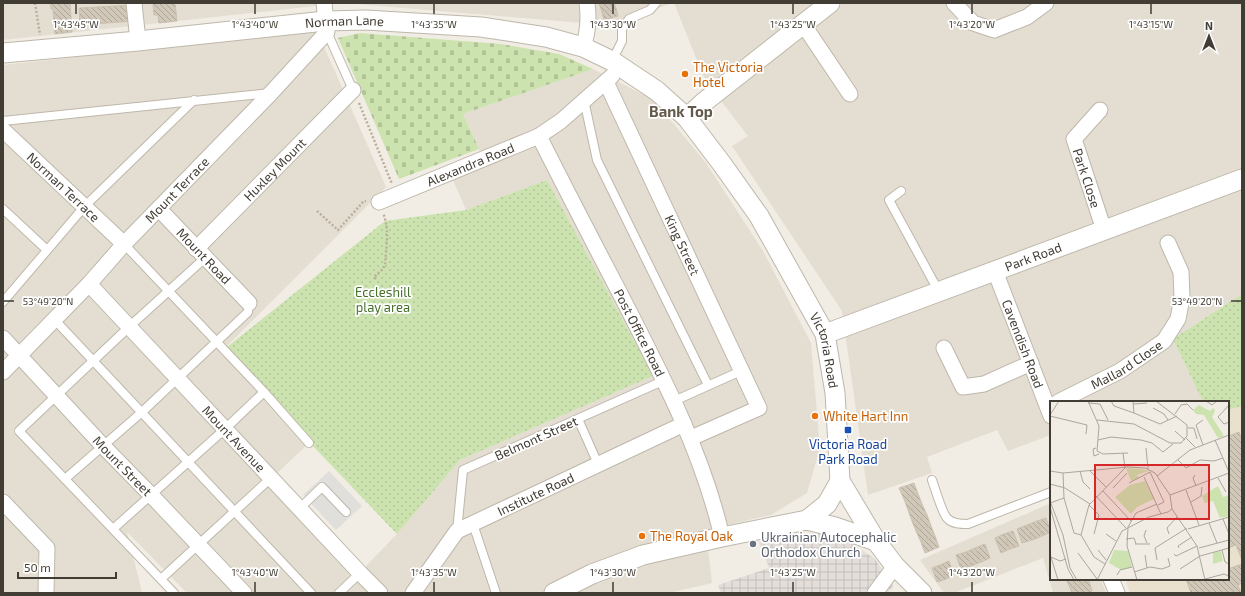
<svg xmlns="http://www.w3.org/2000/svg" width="1245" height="596" viewBox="0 0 1245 596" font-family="'Exo 2',sans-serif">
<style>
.residential{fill:#e4ded2}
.industrial{fill:url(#industrial-grid)}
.education{fill:#e9e1ce}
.cemetery{fill:url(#cemetery-stones)}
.park{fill:url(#park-dots)}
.parking{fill:#e1dfdc}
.building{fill:url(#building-back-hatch);stroke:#ccc0ae}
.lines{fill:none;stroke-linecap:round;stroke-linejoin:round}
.service-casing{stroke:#beb7aa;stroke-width:10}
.minor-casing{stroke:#beb7aa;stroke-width:17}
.tertiary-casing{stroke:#beb7aa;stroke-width:21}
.path{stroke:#bcaf99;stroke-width:2.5;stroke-dasharray:2 2;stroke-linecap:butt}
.service{stroke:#fff;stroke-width:8}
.minor{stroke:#fff;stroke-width:15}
.tertiary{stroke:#fff;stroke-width:19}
.ticks{fill:none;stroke:#423d34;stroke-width:1.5}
.food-dot{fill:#e8710a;stroke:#fff;stroke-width:1.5}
.transit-dot{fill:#1a4fb4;stroke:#fff;stroke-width:1.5}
.worship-dot{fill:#6b7280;stroke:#fff;stroke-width:1.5}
.labels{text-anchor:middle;stroke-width:3.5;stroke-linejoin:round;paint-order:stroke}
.street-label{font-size:13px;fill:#423d34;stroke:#fff}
.food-label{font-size:13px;fill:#c56008;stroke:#fff;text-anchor:start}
.park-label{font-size:13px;fill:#466f2c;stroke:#fff}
.transit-label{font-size:13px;fill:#164399;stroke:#fff}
.worship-label{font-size:13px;fill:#5b616d;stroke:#fff;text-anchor:start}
.quarter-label{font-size:15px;font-weight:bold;fill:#645a4c;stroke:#fff}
.inset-road{fill:none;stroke:#aba79e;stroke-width:1}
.view{fill:#d62828;fill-opacity:0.15;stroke:#d62828;stroke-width:2}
.inset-edge{fill:none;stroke:#423d34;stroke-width:2}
.ticks-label{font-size:10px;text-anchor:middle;fill:#423d34;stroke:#fff;stroke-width:3.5;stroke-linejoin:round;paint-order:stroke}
</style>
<defs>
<pattern id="industrial-grid" width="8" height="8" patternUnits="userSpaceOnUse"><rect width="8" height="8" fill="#e3ded9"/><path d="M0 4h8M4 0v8" fill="none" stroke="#c4bfbb"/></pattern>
<pattern id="cemetery-stones" width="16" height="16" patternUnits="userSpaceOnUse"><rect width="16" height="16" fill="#cce3af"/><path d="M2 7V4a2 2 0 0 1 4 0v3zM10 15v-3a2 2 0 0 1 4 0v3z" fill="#b0c497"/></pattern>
<pattern id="park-dots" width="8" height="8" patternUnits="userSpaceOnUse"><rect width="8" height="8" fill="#cce3af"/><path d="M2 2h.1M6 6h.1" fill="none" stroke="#b0c497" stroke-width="1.8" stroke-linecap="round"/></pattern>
<pattern id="building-back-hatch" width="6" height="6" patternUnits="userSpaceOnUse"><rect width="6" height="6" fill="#d1c8ba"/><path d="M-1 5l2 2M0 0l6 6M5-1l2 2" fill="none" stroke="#aba498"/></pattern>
</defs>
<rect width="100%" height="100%" fill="#f1ede4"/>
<!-- residential -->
<g class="residential">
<path d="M3 3H673L606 25 344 3 3 40Z"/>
<path d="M674 3H1242V294L1173 339 1203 402H1051V435L1008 451 997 430 927 457 932 473 868 495 842 311 732 146 748 136 705 80Z"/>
<path d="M317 31 386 187 222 351 309 443 272 478 360 572 397 534 460 460 653 376 547 180 466 210 453 180 487 167 463 114 593 69 654 100 706 163 763 251 811 343 820 448 807 493 771 515 706 530 712 583 669 593H187L127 532 142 592 3 593V65Z"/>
<path d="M1051 503V579H1101L1106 593H1053L1043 558 954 593H944L920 560Z"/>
</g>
<!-- industrial -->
<path class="industrial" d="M809 533 831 535 848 541 875 559 893 586 888 593H721L718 585 769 568 759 542Z"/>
<!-- education -->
<path class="education" d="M1242 294V593H1130L1125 579H1228V402H1203Z"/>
<!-- cemetery -->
<path class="cemetery" d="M360 33 501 44 559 54 593 69 463 114 479 149 399 179 338 38Z"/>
<!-- park -->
<g class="park">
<path d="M547 180 653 376 460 460 397 534 222 351 385 221 466 210Z"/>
<path d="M1242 294V406L1228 410V402H1203L1173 339Z"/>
</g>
<!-- parking -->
<path class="parking" d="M329 471 362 506 336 530 303 495Z"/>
<!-- building -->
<g class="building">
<path d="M50 3H70L72 32 55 34 53 9H51Z"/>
<path d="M157 3H175L177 21 159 23 158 15H154L153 4Z"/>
<path d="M599 3H614L616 8 602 12Z"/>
<path d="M133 5 134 21 80 25 79 8Z"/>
<path d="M616 8 618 16 604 20 602 12Z"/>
<path d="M1239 432 1242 440V560L1236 545 1228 548V479L1231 478 1228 471V436Z"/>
<path d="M914 483 918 494 904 499 899 488Z"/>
<path d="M918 494 922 504 908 510 904 499Z"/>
<path d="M922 504 927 515 912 521 908 510Z"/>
<path d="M927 515 931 526 916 531 912 521Z"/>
<path d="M1046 518 1051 532 1042 536 1037 521Z"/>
<path d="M1037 521 1042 536 1032 540 1027 525Z"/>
<path d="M1027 525 1032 540 1022 543 1017 529Z"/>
<path d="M931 526 935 536 921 542 916 531Z"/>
<path d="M1013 531 1019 546 1010 549 1004 534Z"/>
<path d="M1004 534 1010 549 1001 553 995 538Z"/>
<path d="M935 536 939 547 925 553 921 542Z"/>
<path d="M985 544 990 558 981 562 975 548Z"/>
<path d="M975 548 981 562 971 566 966 552Z"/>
<path d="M966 552 971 566 961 569 956 555Z"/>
<path d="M949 561 954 575 946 579 940 565Z"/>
<path d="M1242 564V583L1238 585 1241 593H1191L1186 579H1228V568V569Z"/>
<path d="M940 565 946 579 937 582 932 568Z"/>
<path d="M1066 579H1088L1089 581 1070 588Z"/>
<path d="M1089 581 1092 591 1088 593H1072L1070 588Z"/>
</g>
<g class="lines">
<!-- service casing -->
<g class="service-casing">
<g id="service">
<path d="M327 32 353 90"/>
<path d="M612 61 622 41V29L629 19 650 10 656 3"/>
<path d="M584 100 597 160 708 385"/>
<path d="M3 121 271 93"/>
<path d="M901 191 889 200 939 292"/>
<path d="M3 209 47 250"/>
<path d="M124 244 264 392 309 443"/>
<path d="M3 302 84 207 194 100"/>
<path d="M54 319 311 593"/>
<path d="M674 401 741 371"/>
<path d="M578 419 598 464"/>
<path d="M65 479 142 412 248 312 249 303"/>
<path d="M932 480C935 488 942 513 947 518 952 524 961 524 968 524L1051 492"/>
<path d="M300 508 322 487 346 512"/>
<path d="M473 524 496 593"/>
<path d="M113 529 225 429 264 392"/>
<path d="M457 531 463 470 665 380"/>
<path d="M161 579 272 477"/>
<path d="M174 593 19 431 130 326 205 258"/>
<path d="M339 593 360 573"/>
</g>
</g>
<!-- minor casing -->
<g class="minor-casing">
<g id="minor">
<path d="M134 3 138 41"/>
<path d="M954 3 973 23 994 30 1027 17 1046 3"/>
<path d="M803 24 850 94"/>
<path d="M583 47C588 33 589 18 587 3"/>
<path id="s1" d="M606 82 759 408 691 438"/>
<path id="s2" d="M1100 110 1074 139 1104 230"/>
<path id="s3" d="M3 130 124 244"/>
<path id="s4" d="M539 136C568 194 598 251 628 309 666 383 703 455 722 537"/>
<path id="s5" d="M379 202 539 136 561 121 612 76"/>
<path id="s6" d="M159 209 249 303"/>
<path id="s7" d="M196 249 353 90"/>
<path id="s8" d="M995 271 1051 416"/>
<path id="s9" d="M89 284 360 573 380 593"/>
<path id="s10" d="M3 338 103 446 151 495 244 593"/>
<path d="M944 348 963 387 984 384 1031 363"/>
<path id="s11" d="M3 372 89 284 124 244 271 93 327 32 324 3"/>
<path id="s12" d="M1058 402 1120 371 1164 341 1178 319 1182 298 1181 272 1168 243"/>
<path d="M3 502 47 548 46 593"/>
<path d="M1111 579 1117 593"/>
<path id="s13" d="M413 593 457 531 684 424"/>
<path d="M875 593 895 566"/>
</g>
</g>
<!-- tertiary casing -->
<g class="tertiary-casing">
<g id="tertiary">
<path id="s14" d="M3 53 138 41 325 21 366 20 481 27 546 37 583 47 612 61 657 91 687 118 722 164 759 216 825 334 835 393 840 481 876 541 895 566 922 593"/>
<path d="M687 118 704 102 830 3"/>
<path id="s15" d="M825 334 1242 179"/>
<path d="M807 520 835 527 876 541"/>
<path d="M554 593 592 574 643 555 722 537 807 520 827 504 840 481"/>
</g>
</g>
<!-- path -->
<g class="path">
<path d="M35 3 40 35"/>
<path d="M359 103 392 184"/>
<path d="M317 211 338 230 364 201H366"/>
<path d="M376 279 374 277 383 269 385 264C386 248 390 229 383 213"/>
</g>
<!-- service -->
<use href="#service" class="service"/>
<!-- minor -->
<use href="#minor" class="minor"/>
<!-- tertiary -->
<use href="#tertiary" class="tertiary"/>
</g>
<!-- ticks -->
<path class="ticks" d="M76 4V14M255 4V14M434 4V14M613 4V14M793 4V14M972 4V14M1151 4V14M4 301H14M1231 301H1241M255 582V592M434 582V592M613 582V592M793 582V592M972 582V592"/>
<!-- markers -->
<g class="food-dot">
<circle cx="685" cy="74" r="4"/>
<circle cx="815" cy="416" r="4"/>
<circle cx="642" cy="536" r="4"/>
</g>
<rect class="transit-dot" x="844" y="426" width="8" height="8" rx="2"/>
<circle class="worship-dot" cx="753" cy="544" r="4"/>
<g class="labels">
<!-- street labels -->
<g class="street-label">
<text dy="5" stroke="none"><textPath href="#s14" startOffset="343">Norman Lane</textPath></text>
<text dy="5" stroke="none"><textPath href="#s5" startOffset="99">Alexandra Road</textPath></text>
<text dy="5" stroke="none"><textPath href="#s7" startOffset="112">Huxley Mount</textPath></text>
<text dy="5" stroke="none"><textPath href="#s2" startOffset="80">Park Close</textPath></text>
<text dy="5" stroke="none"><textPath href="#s3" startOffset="83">Norman Terrace</textPath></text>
<text dy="5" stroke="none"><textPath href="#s11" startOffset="252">Mount Terrace</textPath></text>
<text dy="5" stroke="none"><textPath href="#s1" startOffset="180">King Street</textPath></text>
<text dy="5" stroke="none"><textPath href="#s6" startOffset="65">Mount Road</textPath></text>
<text dy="5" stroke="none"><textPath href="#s15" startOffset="222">Park Road</textPath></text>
<text dy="5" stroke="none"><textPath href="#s4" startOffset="221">Post Office Road</textPath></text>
<text dy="5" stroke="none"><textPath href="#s8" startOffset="78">Cavendish Road</textPath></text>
<text dy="5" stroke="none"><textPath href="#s14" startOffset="983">Victoria Road</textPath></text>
<text dy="5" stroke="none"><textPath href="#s12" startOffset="78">Mallard Close</textPath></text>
<text dy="5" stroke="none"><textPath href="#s9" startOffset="212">Mount Avenue</textPath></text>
<text transform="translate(536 438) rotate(-24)" y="5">Belmont Street</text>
<text dy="5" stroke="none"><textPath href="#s10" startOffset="175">Mount Street</textPath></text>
<text dy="5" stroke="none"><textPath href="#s13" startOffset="163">Institute Road</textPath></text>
</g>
<!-- food labels -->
<g class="food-label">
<text x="693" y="72">The Victoria<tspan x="693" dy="15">Hotel</tspan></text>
<text x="823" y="421">White Hart Inn</text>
<text x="650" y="541">The Royal Oak</text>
</g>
<!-- park labels -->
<g class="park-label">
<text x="383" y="297">Eccleshill<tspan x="383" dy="15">play area</tspan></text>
</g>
<!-- transit labels -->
<g class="transit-label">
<text x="848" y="449">Victoria Road<tspan x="848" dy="15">Park Road</tspan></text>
</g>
<!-- worship labels -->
<g class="worship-label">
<text x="761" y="542">Ukrainian Autocephalic<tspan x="761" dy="15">Orthodox Church</tspan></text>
</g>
<!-- quarter labels -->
<g class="quarter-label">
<text x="681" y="117">Bank Top</text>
</g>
</g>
<!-- overview -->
<g transform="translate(1050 401)">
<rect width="179" height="179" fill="#f1ede4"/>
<path d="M149 4 160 10 163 7 165 10 162 16 174 35 168 37 154 14 146 13 143 9ZM171 150 173 160 163 163V152Z" fill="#cce3af"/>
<path d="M76 67 91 68 99 70 87 74 89 77 81 80Z" fill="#cce3af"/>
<path d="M95 80 104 98 87 106 81 113 65 96 80 84ZM168 85 173 96 179 94V115L170 117 163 100 155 102 152 95ZM64 149 78 150 82 166 71 169 59 162Z" fill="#cce3af"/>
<path class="inset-road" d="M38 0 49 25 47 50 53 53 78 52M61 0 64 5 84 12M83 0 84 12 110 23 127 15M156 0 162 4 167 0M38 2 50 3 58 19M83 3 97 2M179 4 168 16 174 23 179 21M103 7 114 13 118 19M125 13 131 4 137 3 143 9M0 14 9 0M0 15 37 24 36 33M47 19 84 23 120 42H131L137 35V24L106 0M138 27H144L147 38M125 30 135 39M136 37 145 46M48 39 61 36 91 39 102 42 113 51 123 43M165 39 179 71M153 44 146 24 153 19M46 47 43 48 44 55 49 53M96 47 98 68M128 59 136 67 150 59 164 60 173 57M39 69 56 86M0 70 13 72 78 66 95 67 105 72 120 94 122 108 147 145 155 179M30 70 33 81 40 88M100 71 114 101 108 104M13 72 14 97 24 132 31 134 44 156 55 163M145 74 143 77 146 85M107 75 140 49 179 34M94 76 111 113M168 77 176 91M79 82 100 71M0 83 15 87 40 103M63 87 77 72M136 89 149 124M53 90 81 120M44 93 76 127M120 94 179 72M0 100 13 134 20 167 27 179M141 101 151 95 152 86M0 102 14 97M39 104 49 114 44 133M0 106 18 168 24 179M173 118 179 133M159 122 167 142M138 128 179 116M96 129 94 135 97 142M56 133 66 140M119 133 117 127 127 116M31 134 39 104 75 67 73 52M76 138 84 137 86 143M85 143H100M129 147 128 145 142 136M149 147 179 139M48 149 56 159M172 149 175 161 179 163M28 152 47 178M0 153 8 179M124 153 126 155 147 145M95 154 97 167M1 156 10 160 16 158M107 159 105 147 137 127M130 168 150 155 179 147M84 171 100 166 112 168 120 165 118 157M67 174 70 169 82 166M155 178 174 173 179 175M47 179 72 130 99 116 118 111 122 108M87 179 77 145 78 126 86 112 107 103"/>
<path class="view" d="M45 64H159V118H45Z"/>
<rect width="179" height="179" class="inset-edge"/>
</g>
<g class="ticks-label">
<text x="76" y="28">1°43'45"W</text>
<text x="255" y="28">1°43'40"W</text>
<text x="434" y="28">1°43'35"W</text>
<text x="613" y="28">1°43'30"W</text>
<text x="793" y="28">1°43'25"W</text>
<text x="972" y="28">1°43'20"W</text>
<text x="1151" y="28">1°43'15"W</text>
<text x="48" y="305">53°49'20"N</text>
<text x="1197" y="305">53°49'20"N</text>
<text x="255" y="576">1°43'40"W</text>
<text x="434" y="576">1°43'35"W</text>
<text x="613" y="576">1°43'30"W</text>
<text x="793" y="576">1°43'25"W</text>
<text x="972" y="576">1°43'20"W</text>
</g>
<!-- border -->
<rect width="1245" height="596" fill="none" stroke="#423d34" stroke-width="8"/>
<!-- north arrow -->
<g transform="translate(1209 36)" stroke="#ffffff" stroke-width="3" paint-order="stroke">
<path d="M0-3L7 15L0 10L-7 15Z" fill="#423d34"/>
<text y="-6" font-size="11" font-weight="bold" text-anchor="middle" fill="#423d34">N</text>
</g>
<!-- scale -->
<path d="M18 572v6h98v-6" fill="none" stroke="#423d34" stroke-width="2"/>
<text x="24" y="572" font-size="12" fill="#423d34" stroke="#ffffff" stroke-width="3" paint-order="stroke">50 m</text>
</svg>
